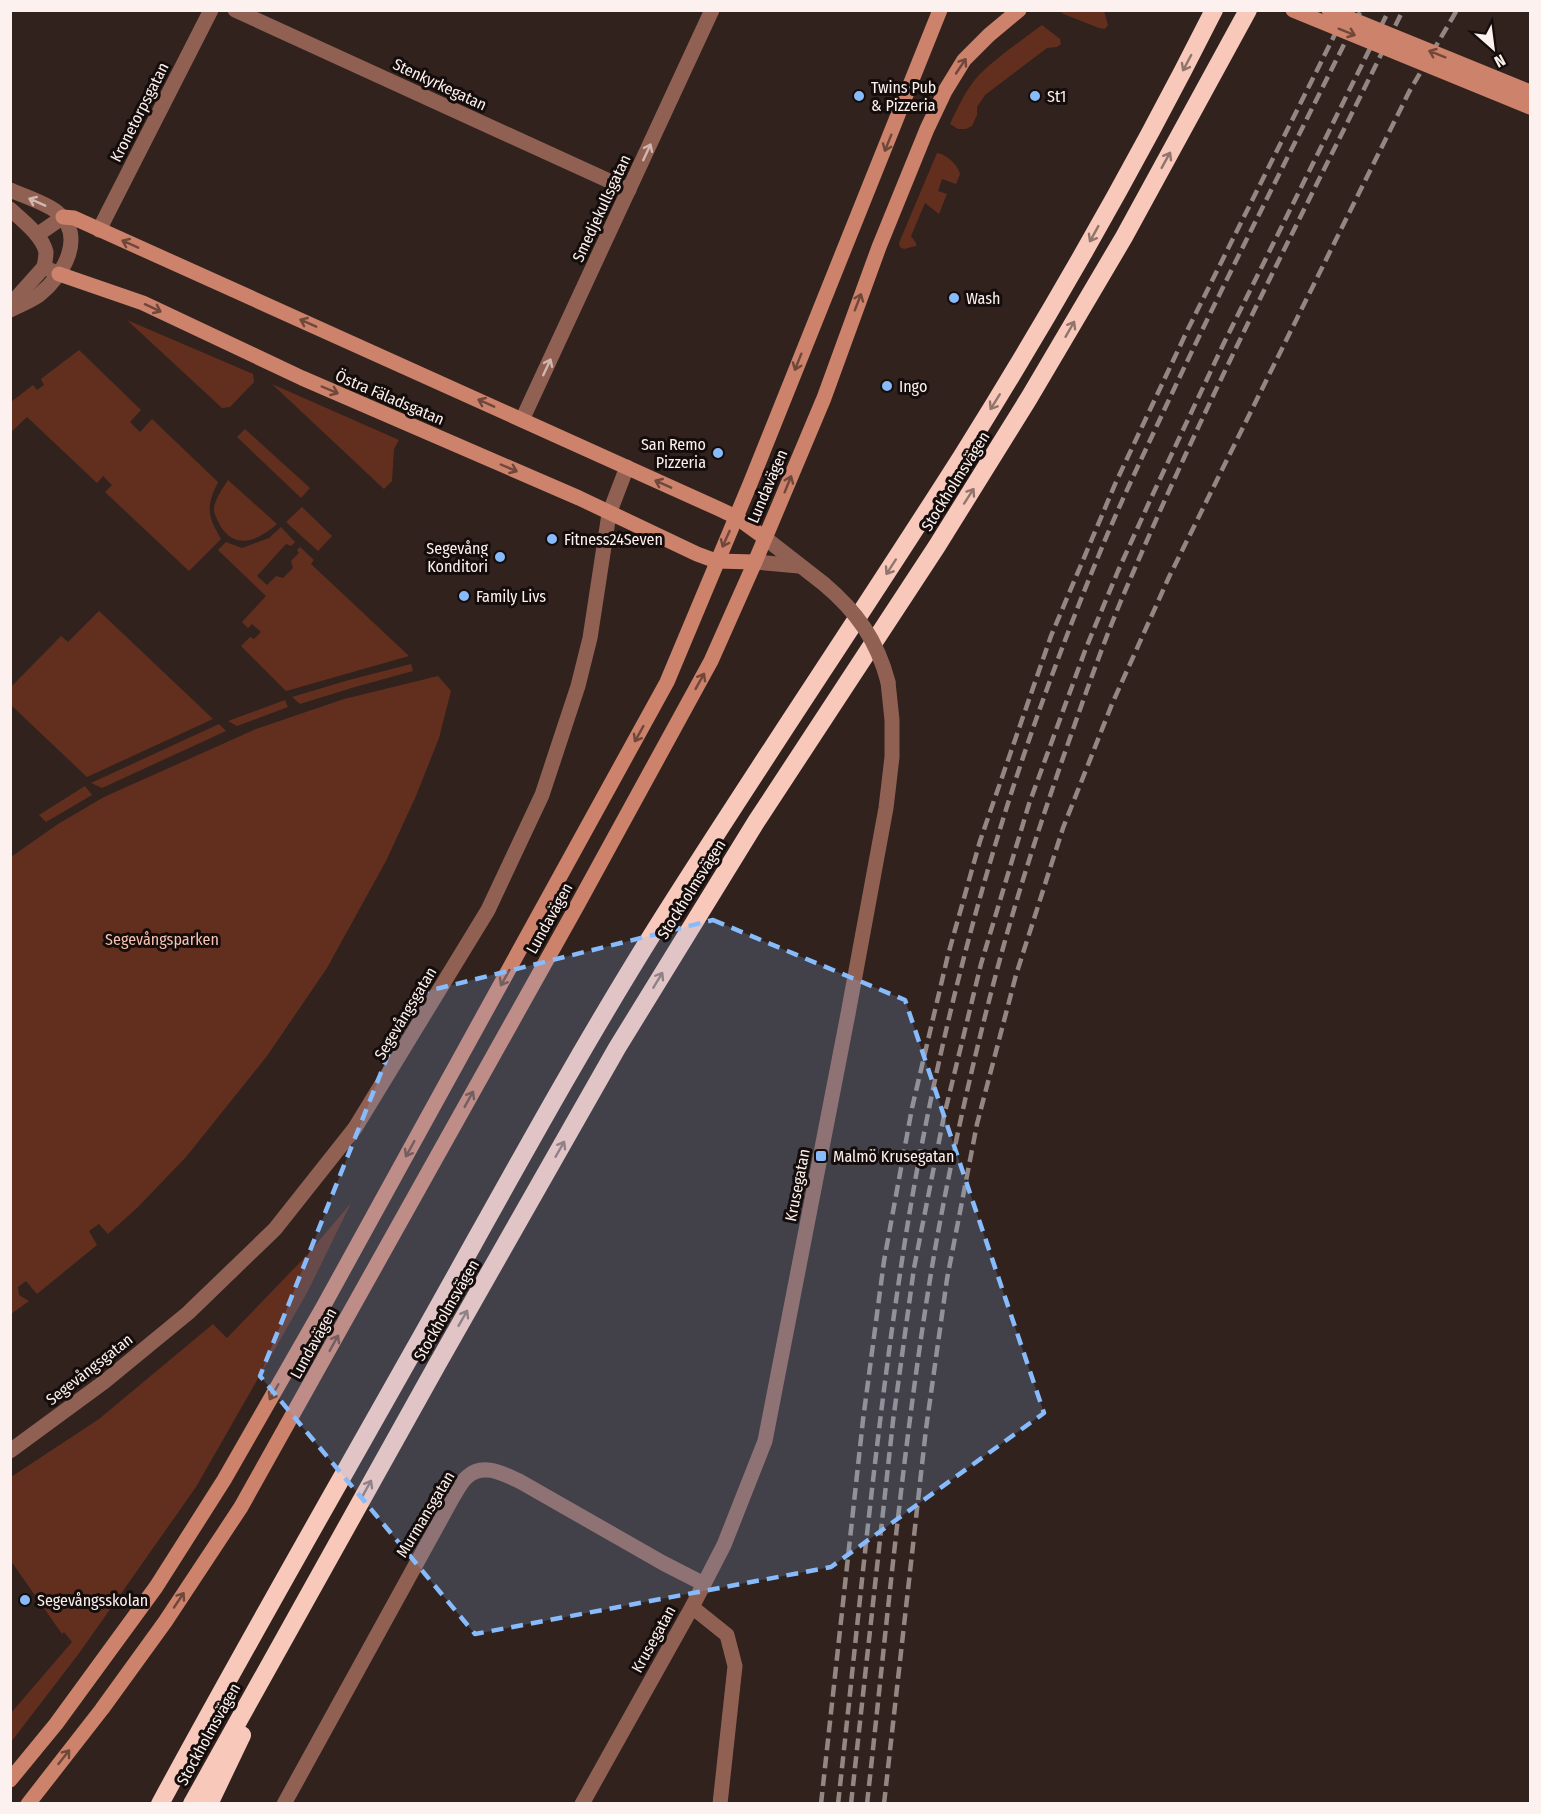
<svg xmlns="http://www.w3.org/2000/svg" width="1541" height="1814" viewBox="0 0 1541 1814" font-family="'Fira Sans Condensed',sans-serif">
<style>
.green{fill:#622f1f}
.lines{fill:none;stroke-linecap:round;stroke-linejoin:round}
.street{stroke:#906153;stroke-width:15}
.secondary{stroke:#cc826b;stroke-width:15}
.highway{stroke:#f8c9ba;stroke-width:18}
.rail{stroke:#948783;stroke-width:4.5;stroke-dasharray:12 6;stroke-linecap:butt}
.street-bridge{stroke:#906153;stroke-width:15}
.secondary-bridge{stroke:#cc826b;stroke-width:15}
.oneway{stroke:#70483b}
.oneway2{stroke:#91746b}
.oneway3{stroke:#d1b7b0}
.marked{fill:#87bbfb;fill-opacity:0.2;stroke:#87bbfb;stroke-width:4.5;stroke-dasharray:12 8;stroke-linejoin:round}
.poi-dot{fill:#87bbfb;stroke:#140d0b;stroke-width:2}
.labels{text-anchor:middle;stroke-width:6;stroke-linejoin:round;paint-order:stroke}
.street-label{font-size:16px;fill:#fcf1ee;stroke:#140d0b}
.poi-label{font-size:16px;fill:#fcf1ee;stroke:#140d0b;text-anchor:start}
.park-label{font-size:16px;fill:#fac2b1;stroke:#140d0b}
</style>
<rect width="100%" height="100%" fill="#31221d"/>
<!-- green -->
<g class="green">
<path d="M1065 11H1104L1108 25 1105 29 1099 28 1061 13Z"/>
<path d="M1042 25 1060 39 1061 44 1057 47 1047 48 985 95 977 107V115L972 126 966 129H958L950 124C958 107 966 89 979 75 998 56 1021 41 1042 25Z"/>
<path d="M937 153C946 154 958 165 960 174L956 184 942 179 938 191 947 194 939 214 925 203 911 236 916 243V246L904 249 900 247 899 243Z"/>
<path d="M127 320 253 374 254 382 230 407 222 408Z"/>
<path d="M79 350 141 410 130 422 140 432 152 419 218 482C206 507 207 515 221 539L189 571 105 492 112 485 103 476 97 483 27 417 11 432V402L33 385 37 390 44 385 41 379Z"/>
<path d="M272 384 399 440 394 449 392 481 384 489Z"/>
<path d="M245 429 310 488 301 498 237 437Z"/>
<path d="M228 480 277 524C260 539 237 551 221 527 219 523 214 515 214 510 214 500 223 488 228 480Z"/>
<path d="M302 507 332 536 318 551 286 522Z"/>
<path d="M281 527 295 542 291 546 286 544 257 576 267 585 276 576 283 578 293 568 291 561 299 553 297 550 300 547 314 560 311 564 409 656 286 691 241 646 250 637 254 639 261 632 252 624 248 628 242 622 266 596 218 550 226 542 242 548 269 538Z"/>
<path d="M99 611 213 719 87 777 11 705V687L61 636 68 642Z"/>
<path d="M411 664 413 671 355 687 300 704 292 697 349 680Z"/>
<path d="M438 676 451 691 439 738 416 796 386 861 327 968 267 1056 186 1157 138 1207 108 1234 99 1224 89 1231 97 1245 37 1294 26 1281 18 1287 19 1295 29 1301 11 1314V857L58 824 104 797 256 729 344 699Z"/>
<path d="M285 700 288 707 237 726 228 721Z"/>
<path d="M219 724 226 731 102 788 91 783Z"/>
<path d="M85 786 92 795 46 822 39 815Z"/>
<path d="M351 1203 308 1291 196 1487 80 1652 11 1742V1713L72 1642 64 1632 62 1634 11 1561V1477L99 1419 213 1324 227 1338 307 1255Z"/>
</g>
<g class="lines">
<!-- street -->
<g class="street">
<path d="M235 10 629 190"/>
<path d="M10 190C24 196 46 203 57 212 87 236 63 276 39 295 31 301 20 305 10 310"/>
<path d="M10 209C22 220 42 235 46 252 46 256 45 262 44 267L59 274"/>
<path d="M99 230 211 10"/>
<path d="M37 235 63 217"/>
<path d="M10 305 44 267"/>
<path d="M522 420 712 10"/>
<path d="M765 538 824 584"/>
<path d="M755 562 799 566"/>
<path d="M10 1451 104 1382 188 1313 275 1229 355 1128 488 910 542 795 578 686 590 638 609 514 627 467"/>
<path d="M692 1607 727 1635 735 1666 720 1804"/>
<path d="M284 1804 453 1497C457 1491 461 1482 467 1477 483 1462 504 1474 521 1482L663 1563 704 1584"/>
<path d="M582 1804 692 1607 724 1545 765 1441 848 1014 886 808 892 757V720L888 682"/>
</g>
<!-- secondary -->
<g class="secondary">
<path d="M63 217 74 218 717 508 736 517 765 538"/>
<path d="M59 274 143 303 302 378 579 498 697 554 716 561 755 562"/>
<path d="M10 1780 56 1724 156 1587 224 1480 323 1307 667 682 750 484 940 10"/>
<path d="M28 1804 102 1709 165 1622 241 1507 578 904 711 661 755 562 824 398 879 247 927 129 945 91 964 60 989 35 1019 10"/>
</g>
<!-- highway -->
<g class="highway">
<path d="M160 1804C243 1650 330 1499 415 1348 494 1208 570 1066 655 930 755 771 861 615 962 456 1052 312 1137 163 1214 10"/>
<path d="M192 1804 438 1363 617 1048 756 822 937 546 1029 398 1124 237 1248 10"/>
<path d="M209 1804 242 1735"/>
</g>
<!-- rail -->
<g class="rail">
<path d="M821 1804 863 1420 884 1261 912 1108 948 955 980 841 1051 636 1116 482 1188 329 1347 10"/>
<path d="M838 1804C858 1625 874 1445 901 1267 924 1111 962 948 1010 797 1036 716 1066 635 1098 557 1117 510 1139 464 1160 419 1224 281 1294 146 1361 10"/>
<path d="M851 1804 893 1421 914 1268 944 1116 981 964 1029 804 1086 648 1118 571 1152 496 1223 345 1389 10"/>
<path d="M867 1804C887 1624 903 1444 932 1267 949 1167 971 1068 997 970 1018 891 1044 812 1071 735 1090 681 1109 627 1132 575 1214 383 1311 198 1403 10"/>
<path d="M884 1804 926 1429 947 1279 977 1124 1016 975 1063 828 1112 704 1169 577 1409 92 1457 10"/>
</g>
<!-- street-bridge -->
<path class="street-bridge" d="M824 584C857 612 877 640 888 682"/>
<!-- secondary-bridge -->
<g class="secondary-bridge">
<path d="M1293 10 1530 107"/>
<path d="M1329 10 1530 92"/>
</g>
</g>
<!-- one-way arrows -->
<defs><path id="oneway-shaft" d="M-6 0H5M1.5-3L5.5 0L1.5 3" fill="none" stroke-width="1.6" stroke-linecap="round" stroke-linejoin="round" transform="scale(1.5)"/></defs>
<g class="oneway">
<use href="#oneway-shaft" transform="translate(1347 32) rotate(22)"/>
<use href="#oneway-shaft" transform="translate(1437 54) rotate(-158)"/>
<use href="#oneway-shaft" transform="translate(961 66) rotate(-56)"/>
<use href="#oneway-shaft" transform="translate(888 143) rotate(112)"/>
<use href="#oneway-shaft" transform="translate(130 244) rotate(-156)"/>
<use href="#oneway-shaft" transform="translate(858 302) rotate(-69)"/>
<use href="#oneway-shaft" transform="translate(153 308) rotate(25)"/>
<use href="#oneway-shaft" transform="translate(308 323) rotate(-156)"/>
<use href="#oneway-shaft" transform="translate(798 362) rotate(112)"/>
<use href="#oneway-shaft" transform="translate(330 390) rotate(23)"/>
<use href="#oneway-shaft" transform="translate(486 403) rotate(-156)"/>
<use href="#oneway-shaft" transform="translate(509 468) rotate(23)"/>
<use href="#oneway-shaft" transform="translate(663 484) rotate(-156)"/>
<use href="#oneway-shaft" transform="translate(788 484) rotate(-68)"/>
<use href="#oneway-shaft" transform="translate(726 539) rotate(114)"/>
<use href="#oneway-shaft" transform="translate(700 681) rotate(-61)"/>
<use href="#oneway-shaft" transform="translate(639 734) rotate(119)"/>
<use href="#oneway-shaft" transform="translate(505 978) rotate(119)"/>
<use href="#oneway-shaft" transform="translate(469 1099) rotate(-61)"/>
<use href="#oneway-shaft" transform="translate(410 1149) rotate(119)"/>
<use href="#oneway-shaft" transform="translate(334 1343) rotate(-61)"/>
<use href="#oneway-shaft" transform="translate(274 1392) rotate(120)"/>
<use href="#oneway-shaft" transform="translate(179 1600) rotate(-56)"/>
<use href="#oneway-shaft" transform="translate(64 1757) rotate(-52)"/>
</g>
<g class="oneway2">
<use href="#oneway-shaft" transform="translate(1187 63) rotate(118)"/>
<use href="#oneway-shaft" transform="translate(1166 160) rotate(-61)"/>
<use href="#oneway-shaft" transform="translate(1094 234) rotate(119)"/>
<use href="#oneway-shaft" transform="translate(1070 329) rotate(-60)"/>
<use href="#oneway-shaft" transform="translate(995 402) rotate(122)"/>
<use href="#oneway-shaft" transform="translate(969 496) rotate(-57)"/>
<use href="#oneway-shaft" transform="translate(891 567) rotate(123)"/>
<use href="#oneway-shaft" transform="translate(658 980) rotate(-59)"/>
<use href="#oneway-shaft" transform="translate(560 1149) rotate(-60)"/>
<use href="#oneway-shaft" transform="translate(463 1318) rotate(-60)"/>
<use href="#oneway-shaft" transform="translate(367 1488) rotate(-61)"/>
</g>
<g class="oneway3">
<use href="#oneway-shaft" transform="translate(647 152) rotate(-65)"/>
<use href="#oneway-shaft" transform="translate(37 202) rotate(-156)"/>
<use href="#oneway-shaft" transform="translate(547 367) rotate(-65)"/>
</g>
<!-- marked area -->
<path class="marked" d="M713 920 905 1000 1044 1413 831 1567 475 1634 260 1376 412 995Z"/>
<!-- markers -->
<g class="poi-dot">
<circle cx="859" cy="96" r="6"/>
<circle cx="1035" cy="96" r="6"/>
<circle cx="954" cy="298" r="6"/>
<circle cx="887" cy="386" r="6"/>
<circle cx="718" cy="453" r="6"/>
<circle cx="552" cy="539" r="6"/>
<circle cx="500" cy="557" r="6"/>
<circle cx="464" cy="596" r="6"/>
<rect x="815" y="1150" width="12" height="12" rx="3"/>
<circle cx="25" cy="1600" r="6"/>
</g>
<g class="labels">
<!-- street labels -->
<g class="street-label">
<text transform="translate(440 84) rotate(25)" y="6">Stenkyrkegatan</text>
<text transform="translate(139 112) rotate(-63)" y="6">Kronetorpsgatan</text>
<text transform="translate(601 208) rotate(-65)" y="6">Smedjekullsgatan</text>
<text transform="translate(390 397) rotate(23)" y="6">Östra Fäladsgatan</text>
<text transform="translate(955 481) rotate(-58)" y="6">Stockholmsvägen</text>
<text transform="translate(767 486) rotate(-67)" y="6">Lundavägen</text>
<text transform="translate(691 889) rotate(-58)" y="6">Stockholmsvägen</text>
<text transform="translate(549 918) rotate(-61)" y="6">Lundavägen</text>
<text transform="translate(405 1013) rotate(-59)" y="6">Segevångsgatan</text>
<text transform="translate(797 1185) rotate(-79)" y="6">Krusegatan</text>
<text transform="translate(446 1310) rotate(-60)" y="6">Stockholmsvägen</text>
<text transform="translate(313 1343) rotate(-61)" y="6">Lundavägen</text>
<text transform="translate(89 1369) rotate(-38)" y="6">Segevångsgatan</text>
<text transform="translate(425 1514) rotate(-59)" y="6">Murmansgatan</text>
<text transform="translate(653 1639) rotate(-61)" y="6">Krusegatan</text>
<text transform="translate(208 1734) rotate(-61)" y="6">Stockholmsvägen</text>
</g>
<!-- poi labels -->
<g class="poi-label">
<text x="871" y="93">Twins Pub<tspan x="871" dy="18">&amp; Pizzeria</tspan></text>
<text x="1047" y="102">St1</text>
<text x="966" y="304">Wash</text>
<text x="899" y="392">Ingo</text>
<text x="706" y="450" text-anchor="end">San Remo<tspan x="706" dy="18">Pizzeria</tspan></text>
<text x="564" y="545">Fitness24Seven</text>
<text x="488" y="554" text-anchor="end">Segevång<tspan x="488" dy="18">Konditori</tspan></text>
<text x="476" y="602">Family Livs</text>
<text x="833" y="1162">Malmö Krusegatan</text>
<text x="37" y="1606">Segevångsskolan</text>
</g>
<!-- park labels -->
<g class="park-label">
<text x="162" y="945">Segevångsparken</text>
</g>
</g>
<!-- border -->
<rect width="1541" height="1814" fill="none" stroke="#fcf1ee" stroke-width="24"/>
<!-- north arrow -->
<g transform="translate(1493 48) rotate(152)" stroke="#140d0b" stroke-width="4.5" paint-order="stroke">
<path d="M0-4.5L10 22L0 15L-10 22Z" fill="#fcf1ee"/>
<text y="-9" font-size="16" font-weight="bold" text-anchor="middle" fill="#fcf1ee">N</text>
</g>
</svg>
